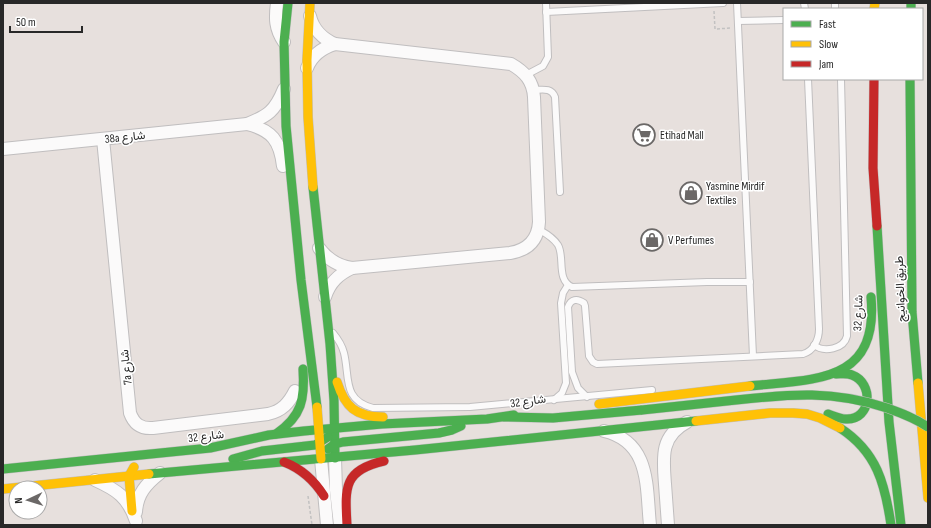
<svg xmlns="http://www.w3.org/2000/svg" width="931" height="528" viewBox="0 0 931 528" font-family="'Sofia Sans Condensed',Vazirmatn,sans-serif">
<style>
.lines{fill:none;stroke-linecap:round;stroke-linejoin:round}
.lane-casing{stroke:#c0bebf;stroke-width:8}
.street-casing{stroke:#c0bebf;stroke-width:14}
.fast-casing{stroke:#c0bebf;stroke-width:10}
.slow-casing{stroke:#c0bebf;stroke-width:10}
.jam-casing{stroke:#c0bebf;stroke-width:10}
.path{stroke:#c2c1c1;stroke-width:1.5;stroke-dasharray:3 2;stroke-linecap:butt}
.lane{stroke:#fbfafa;stroke-width:6}
.street{stroke:#fbfafa;stroke-width:12}
.fast{stroke:#4caf50;stroke-width:9}
.slow{stroke:#ffc107;stroke-width:9}
.jam{stroke:#c62828;stroke-width:9}
.fast-bridge-casing{stroke:#bfbdbc;stroke-width:10;stroke-linecap:butt}
.fast-bridge{stroke:#4caf50;stroke-width:9}
.labels{text-anchor:middle;stroke-width:3;stroke-linejoin:round;paint-order:stroke}
.poi-label{font-size:12px;fill:#282828;stroke:#fff;text-anchor:start}
.street-label{font-size:12px;fill:#282828;stroke:#fff}
</style>
<rect width="100%" height="100%" fill="#e7e0dd"/>
<g class="lines">
<!-- lane casing -->
<g class="lane-casing">
<g id="lane">
<path d="M737 3 753 356"/>
<path d="M804 3 805 9"/>
<path d="M835 9V3"/>
<path d="M546 12 723 3"/>
<path d="M738 21 784 20"/>
<path d="M526 75 543 66 548 57 546 3"/>
<path d="M533 90C542 90 551 87 555 97L560 192"/>
<path d="M538 229C545 233 553 237 558 245 565 257 556 280 572 287L707 282H750"/>
<path d="M333 333C338 339 342 345 344 353 350 377 342 400 373 408L470 407 652 390"/>
<path d="M814 345C824 353 844 349 847 336L841 79"/>
<path d="M587 397 578 388 572 372 568 307C571 299 577 298 584 303L585 306 589 356 593 362 597 364 803 354C814 351 819 339 819 329L808 79"/>
<path d="M554 400 562 393 566 383 561 303 563 293 568 285"/>
</g>
</g>
<!-- street casing -->
<g class="street-casing">
<g id="street">
<path d="M277 3C275 18 275 29 284 42"/>
<path d="M310 16C313 29 323 39 335 44L511 64C525 72 533 81 534 97L539 222C538 240 528 250 510 253L352 268C338 266 328 260 319 248"/>
<path d="M307 68C312 55 322 48 335 44"/>
<path d="M247 124C272 130 280 141 283 166"/>
<path d="M103 139 130 413C134 424 141 429 153 428L268 414C282 411 289 403 295 391"/>
<path d="M3 149 247 124C268 116 275 111 284 89"/>
<path d="M325 297C330 282 339 274 352 268"/>
<path d="M604 431C651 442 646 487 650 525"/>
<path d="M335 458 336 490 340 525"/>
<path d="M321 459 327 525"/>
<path d="M95 480C117 490 128 497 136 521"/>
<path d="M136 512C137 494 146 484 160 473"/>
<path d="M668 525C667 511 666 498 665 484 663 458 660 436 687 422"/>
</g>
</g>
<!-- fast casing -->
<g class="fast-casing">
<g id="fast">
<path d="M288 3 284 42 286 126 301 280 317 407"/>
<path d="M911 3V9"/>
<path d="M910 79 912 312 918 383"/>
<path d="M313 187 330 344 334 401 335 458"/>
<path d="M877 226 889 422 901 525"/>
<path d="M750 386C814 379 879 384 871 297"/>
<path d="M828 414C834 416 840 419 846 419 872 420 874 383 852 375 847 373 841 374 836 374"/>
<path d="M504 417 553 418 642 410"/>
<path d="M840 428C877 452 885 484 891 525"/>
<path d="M276 434C302 416 305 399 303 369"/>
<path d="M328 449 335 444 343 442 439 433 452 430 461 426"/>
<path d="M233 459 262 451 315 445 328 437"/>
<path d="M3 469 210 448 269 435 304 431 382 424 487 419 514 415"/>
<path d="M149 474 415 450 696 421"/>
</g>
</g>
<!-- slow casing -->
<g class="slow-casing">
<g id="slow">
<path d="M310 3 307 60 308 117 313 187"/>
<path d="M874 9 875 3"/>
<path d="M337 382C345 407 356 417 383 417"/>
<path d="M918 383 928 498"/>
<path d="M599 404 750 386"/>
<path d="M317 407 321 459"/>
<path d="M696 421 770 413H793L807 414 820 418 840 428"/>
<path d="M3 489 149 474"/>
<path d="M132 511 129 476 134 467"/>
</g>
</g>
<!-- jam casing -->
<g class="jam-casing">
<g id="jam">
<path d="M874 79 873 168 877 226"/>
<path d="M284 462C302 469 314 480 324 496"/>
<path d="M347 525C345 488 343 470 384 461"/>
</g>
</g>
<!-- path -->
<g class="path">
<path d="M714 11 715 29 731 28"/>
<path d="M308 496 312 525"/>
</g>
<!-- lane -->
<use href="#lane" class="lane"/>
<!-- street -->
<use href="#street" class="street"/>
<!-- fast -->
<use href="#fast" class="fast"/>
<!-- slow -->
<use href="#slow" class="slow"/>
<!-- jam -->
<use href="#jam" class="jam"/>
<!-- fast-bridge casing -->
<g class="fast-bridge-casing">
<path id="fast-bridge" d="M642 410C673 407 705 403 736 400 791 394 833 390 887 408 901 413 915 418 928 427"/>
</g>
<!-- fast-bridge -->
<use href="#fast-bridge" class="fast-bridge"/>
</g>
<!-- icons -->
<defs>
<g id="supermarket-ring" transform="scale(1.15)"><circle r="9.5" fill="#fff" stroke="#6b6867" stroke-width="1.5"/><path d="M-6-5.5h2.5l.6 2H6L4.5 2H-2.5L-4.4-4H-6ZM-1.5 3.2a1.3 1.3 0 1 0 .1 0ZM3 3.2a1.3 1.3 0 1 0 .1 0Z" fill="#6b6867"/></g>
<g id="shop-ring" transform="scale(1.15)"><circle r="9.5" fill="#fff" stroke="#6b6867" stroke-width="1.5"/><path d="M-5-2.5h2.3a2.7 3.5 0 0 1 5.4 0H5L5.5 6h-11ZM-1.5-2.5h3a1.5 2.3 0 0 0-3 0Z" fill="#6b6867"/></g>
</defs>
<g fill-rule="evenodd">
<use href="#supermarket-ring" x="644" y="135"/>
<use href="#shop-ring" x="691" y="193"/>
<use href="#shop-ring" x="652" y="240"/>
</g>
<g class="labels">
<!-- poi labels -->
<g class="poi-label">
<text x="660" y="139">Etihad Mall</text>
<text x="706" y="190">Yasmine Mirdif<tspan x="706" dy="14">Textiles</tspan></text>
<text x="668" y="244">V Perfumes</text>
</g>
<!-- street labels -->
<g class="street-label">
<text transform="translate(125 137) rotate(-6)" y="4">38a شارع</text>
<text transform="translate(900 289) rotate(-92)" y="4">طريق الخوانيج</text>
<text transform="translate(858 313) rotate(-88)" y="4">شارع 32</text>
<text transform="translate(126 367) rotate(-96)" y="4">7a شارع</text>
<text transform="translate(528 401) rotate(-8)" y="4">شارع 32</text>
<text transform="translate(206 436) rotate(-7)" y="4">شارع 32</text>
</g>
</g>
<!-- border -->
<rect width="931" height="528" fill="none" stroke="#282828" stroke-width="8"/>
<!-- legend -->
<rect x="783" y="8" width="140" height="72" fill="#ffffff" stroke="#a9a9a9"/>
<rect x="791" y="21" width="20" height="6" fill="#4caf50" stroke="#a9a9a9"/>
<text x="819" y="28" font-size="12" fill="#282828">Fast</text>
<rect x="791" y="41" width="20" height="6" fill="#ffc107" stroke="#a9a9a9"/>
<text x="819" y="48" font-size="12" fill="#282828">Slow</text>
<rect x="791" y="61" width="20" height="6" fill="#c62828" stroke="#a9a9a9"/>
<text x="819" y="68" font-size="12" fill="#282828">Jam</text>
<!-- north arrow -->
<g transform="translate(28 500) rotate(266)"><circle r="19" fill="#ffffff" stroke="#a9a9a9"/>
<path d="M0-3L7 15L0 10L-7 15Z" fill="#6b6867"/>
<text y="-6" font-size="11" font-weight="bold" text-anchor="middle" fill="#282828">N</text>
</g>
<!-- scale -->
<path d="M10 26v6h72v-6" fill="none" stroke="#282828" stroke-width="2"/>
<text x="16" y="26" font-size="12" fill="#282828" stroke="#ffffff" stroke-width="3" paint-order="stroke">50 m</text>
</svg>
